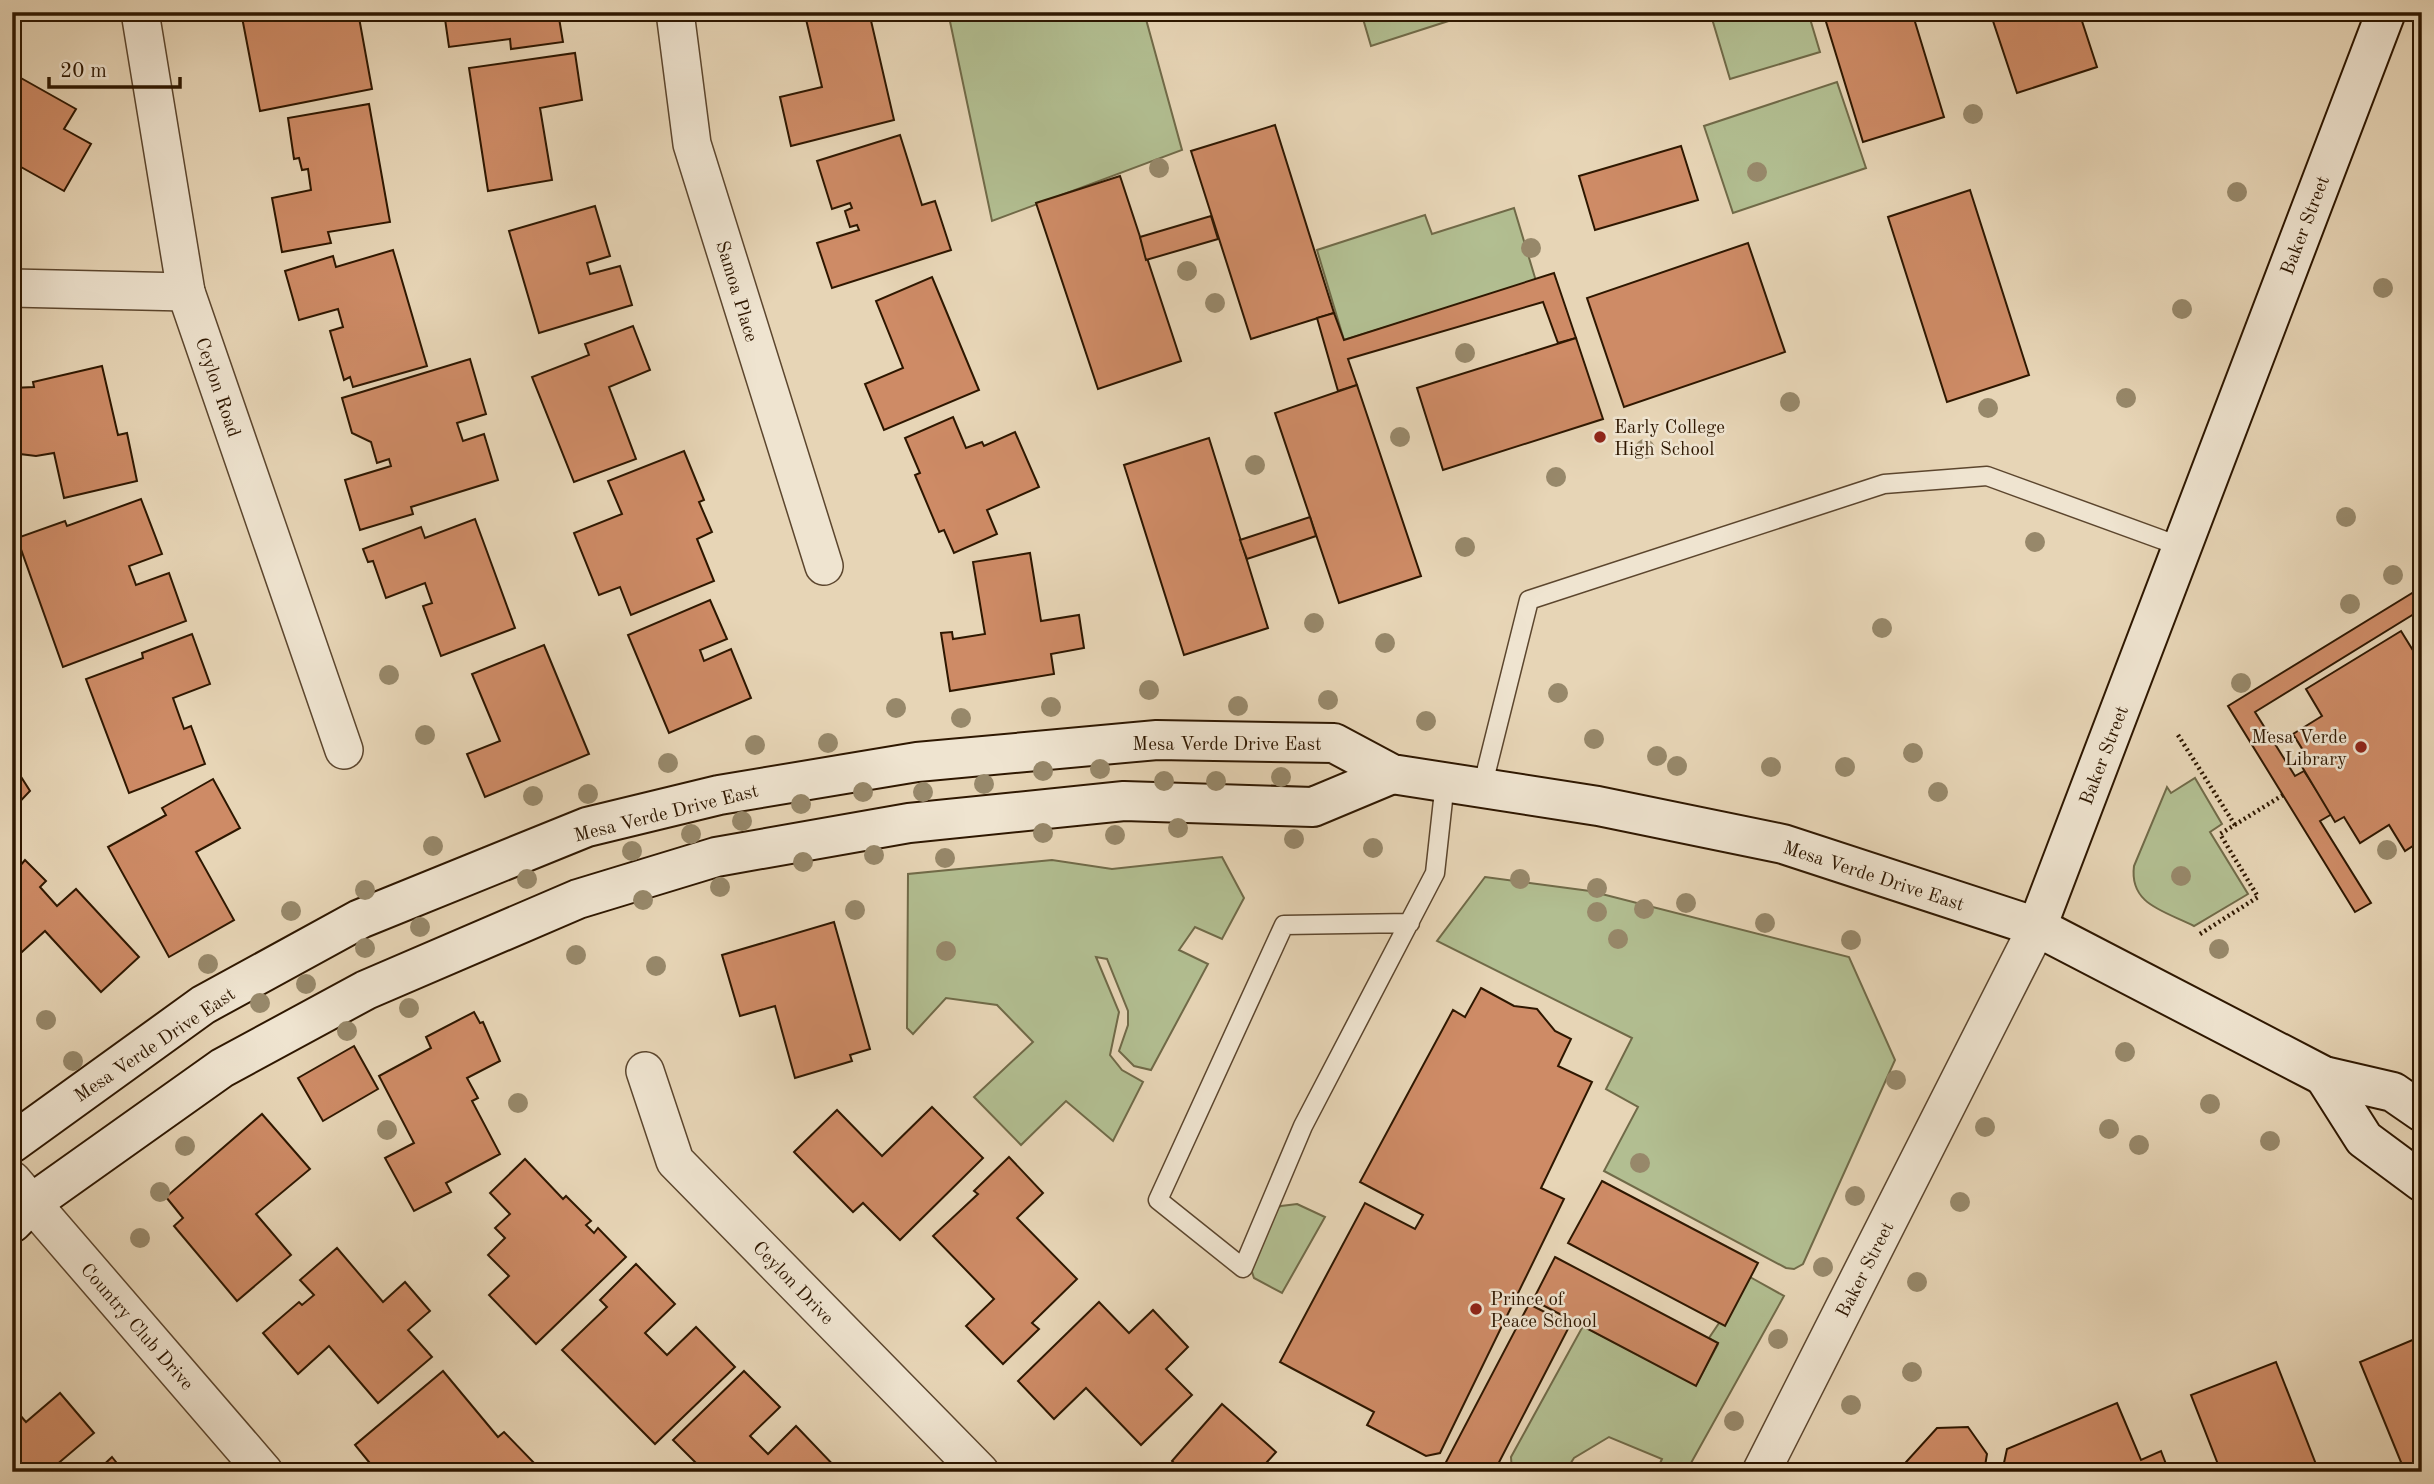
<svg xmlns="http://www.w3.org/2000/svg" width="2434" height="1484" viewBox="0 0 2434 1484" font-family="'Old Standard TT',serif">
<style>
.green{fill:#b2be91;stroke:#706a48;stroke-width:2}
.building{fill:#ce8b66;stroke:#2e1700;stroke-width:2}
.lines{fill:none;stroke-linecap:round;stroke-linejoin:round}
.lane-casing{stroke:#5c462e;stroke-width:21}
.street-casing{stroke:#5c462e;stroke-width:40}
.secondary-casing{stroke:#2e1700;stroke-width:42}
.path{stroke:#2e1700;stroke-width:4.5;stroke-dasharray:2 3.5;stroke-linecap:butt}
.lane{stroke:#efe4d0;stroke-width:18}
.street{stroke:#efe4d0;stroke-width:37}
.secondary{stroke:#efe4d0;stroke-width:38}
.tree{fill:#97886a}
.poi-dot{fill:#8f2418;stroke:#efe4d0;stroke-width:2.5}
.labels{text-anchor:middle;stroke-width:5;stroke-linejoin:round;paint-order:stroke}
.street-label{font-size:19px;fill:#2e1700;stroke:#efe4d0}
.poi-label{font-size:19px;fill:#2e1700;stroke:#efe4d0;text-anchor:start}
</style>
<rect width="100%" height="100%" fill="#e7d5b6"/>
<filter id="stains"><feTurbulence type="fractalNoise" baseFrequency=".00286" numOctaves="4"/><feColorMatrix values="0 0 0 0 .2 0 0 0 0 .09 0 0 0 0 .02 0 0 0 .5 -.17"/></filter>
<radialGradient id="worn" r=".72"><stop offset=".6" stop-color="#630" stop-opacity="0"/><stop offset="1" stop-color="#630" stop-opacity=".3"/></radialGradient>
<!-- green -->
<g class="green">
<path d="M948 12H1144L1182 150 992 221Z"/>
<path d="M1361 12H1466L1467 15 1371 46Z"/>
<path d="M1710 12H1808L1820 52 1730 79Z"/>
<path d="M1837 82 1866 168 1733 213 1704 126Z"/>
<path d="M1514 208 1536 281 1344 340 1317 250 1425 215 1432 234Z"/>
<path d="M2195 778 2222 824 2210 832 2248 894 2194 926C2165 911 2129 905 2134 866L2167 787 2171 793Z"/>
<path d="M1222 857 1244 898 1222 939 1195 927 1179 950 1208 964 1151 1070 1134 1066 1119 1051 1128 1025V1011L1107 959 1096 957 1119 1012 1110 1055 1122 1070 1143 1082 1113 1141 1066 1101 1021 1145 974 1097 1033 1042 997 1005 946 998 913 1034 907 1028 908 874 1052 860 1112 869Z"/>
<path d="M1485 877 1590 891 1849 957 1895 1060 1803 1264 1794 1269 1786 1268 1604 1171 1638 1107 1606 1089 1632 1038 1437 941Z"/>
<path d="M1297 1204 1325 1217 1282 1293 1254 1278 1245 1251 1260 1215 1281 1206Z"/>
<path d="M1750 1277 1784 1296 1686 1472H1656L1662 1459 1609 1437 1574 1458 1565 1472H1512L1511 1457 1583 1326 1696 1385 1718 1344 1709 1338Z"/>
</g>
<!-- building -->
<g class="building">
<path d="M241 12H358L372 89 260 111Z"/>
<path d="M444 12H558L563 42 511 49 510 39 449 47Z"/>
<path d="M815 12H869L894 120 791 146 780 97 822 87 805 15Z"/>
<path d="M1823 12H1912L1944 117 1863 142Z"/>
<path d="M1990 12H2079L2097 67 2017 93Z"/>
<path d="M575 53 582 100 540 108 552 180 488 191 469 68Z"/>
<path d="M12 73 76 109 64 129 91 144 64 191 12 162Z"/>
<path d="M369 104 390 222 328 232 331 243 282 252 272 198 311 190 308 169 302 170 299 158 294 159 288 118Z"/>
<path d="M1275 125 1334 313 1251 339 1191 151Z"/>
<path d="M900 135 922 205 935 201 951 250 832 288 817 243 859 230 857 225 850 227 845 211 852 208 850 203 832 209 817 161Z"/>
<path d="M1681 146 1698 200 1595 230 1579 176Z"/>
<path d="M1120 176 1181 361 1098 389 1036 203Z"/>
<path d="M1970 190 2029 375 1947 402 1888 217Z"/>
<path d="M595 206 610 256 587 263 590 274 620 266 632 305 539 333 509 231Z"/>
<path d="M1211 216 1218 239 1146 260 1140 237Z"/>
<path d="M1748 243 1785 352 1624 407 1587 298Z"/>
<path d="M393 250 427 366 353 387 350 377 344 380 330 331 343 327 338 309 299 320 285 271 333 256 336 267Z"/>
<path d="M1554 273 1576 338 1558 343 1543 302 1348 359 1357 385 1338 391 1317 318 1334 313 1344 340Z"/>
<path d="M932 277 979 390 884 430 865 384 903 368 876 301Z"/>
<path d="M633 326 650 370 609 387 636 459 574 482 532 377 589 355 585 344Z"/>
<path d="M1576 338 1603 419 1443 470 1417 388Z"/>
<path d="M470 359 486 414 457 423 463 441 484 434 498 480 411 507 413 514 360 530 345 480 391 466 389 459 377 463 371 442 352 433 342 398Z"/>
<path d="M102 366 118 435 127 433 137 481 64 498 54 453 36 456 12 453V388L34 387 33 382Z"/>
<path d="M1357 385 1421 576 1339 603 1275 413Z"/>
<path d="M953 417 966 448 982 442 984 446 1015 432 1039 487 987 510 997 534 954 553 944 530 939 532 915 475 920 473 905 438Z"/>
<path d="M1209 438 1268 628 1184 655 1124 465Z"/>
<path d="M684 451 704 500 699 502 712 532 697 539 714 581 631 615 620 587 599 595 574 533 622 514 608 481Z"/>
<path d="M141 499 162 554 129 566 136 585 169 573 186 621 63 667 17 538 65 521 67 526Z"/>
<path d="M1310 517 1316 536 1247 559 1240 540Z"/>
<path d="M475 519 515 628 441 656 423 606 432 603 425 583 386 598 373 561 368 562 363 549 421 527 425 538Z"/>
<path d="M1030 553 1041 621 1079 615 1084 648 1051 654 1054 674 950 691 941 633 952 632 953 639 985 634 973 562Z"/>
<path d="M2422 587V609L2255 712 2295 776 2304 771 2332 814 2320 821 2371 903 2355 912 2228 706Z"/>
<path d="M710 600 727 639 700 650 704 661 731 649 751 698 669 733 628 635Z"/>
<path d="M2401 631 2422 665V840L2405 851 2389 825 2360 843 2344 817 2335 822 2301 765 2309 760 2293 734 2322 716 2306 689Z"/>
<path d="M192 634 210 684 173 698 184 729 191 726 205 764 129 793 86 679 143 658 142 653Z"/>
<path d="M544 645 589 754 485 797 467 754 500 741 472 674Z"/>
<path d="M18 772 30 791 12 810V778Z"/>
<path d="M213 779 240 828 196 852 234 920 169 957 108 847 166 815 162 808Z"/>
<path d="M12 857 20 866 25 860 46 881 40 887 57 906 76 889 139 957 101 992 45 931 12 961Z"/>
<path d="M834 922 870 1049 850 1055 852 1061 795 1078 775 1006 740 1016 722 955Z"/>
<path d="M1481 988 1514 1006 1537 1009 1555 1031 1571 1039 1558 1066 1592 1082 1541 1188 1564 1199 1440 1453 1426 1456 1367 1425 1374 1412 1280 1362 1365 1203 1415 1229 1423 1215 1360 1182 1453 1010 1465 1017Z"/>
<path d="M474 1012 480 1023 483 1022 500 1061 467 1078 478 1098 472 1101 500 1154 446 1183 451 1192 414 1211 385 1158 414 1143 379 1076 431 1048 426 1037Z"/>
<path d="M354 1046 378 1089 323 1121 298 1078Z"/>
<path d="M932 1107 983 1158 900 1240 863 1203 853 1212 794 1152 837 1110 882 1156Z"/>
<path d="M262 1114 310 1169 256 1214 291 1255 237 1301 174 1226 183 1218 166 1197Z"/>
<path d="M1009 1157 1043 1193 1017 1218 1077 1279 1032 1323 1039 1329 1003 1364 966 1326 994 1299 933 1236 978 1194 974 1191Z"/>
<path d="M525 1159 563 1199 566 1196 591 1221 586 1225 594 1233 598 1228 626 1257 536 1344 489 1295 509 1276 488 1255 505 1238 495 1228 510 1214 490 1193Z"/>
<path d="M1602 1181 1758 1263 1725 1326 1568 1243Z"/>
<path d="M337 1248 383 1302 405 1282 430 1311 408 1330 432 1357 378 1403 329 1346 298 1374 263 1333 299 1302 302 1305 314 1295 300 1280Z"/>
<path d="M1555 1257 1718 1343 1696 1386 1533 1300Z"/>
<path d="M636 1264 675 1304 645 1333 667 1355 696 1327 735 1367 655 1444 562 1350 607 1307 600 1300Z"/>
<path d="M1099 1302 1129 1333 1153 1310 1188 1347 1166 1369 1192 1395 1141 1445 1086 1388 1054 1419 1018 1381Z"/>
<path d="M1529 1304 1570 1325 1494 1472H1459L1445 1464Z"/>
<path d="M2422 1336V1472H2405L2360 1362Z"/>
<path d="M2276 1362 2319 1472H2221L2191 1395Z"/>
<path d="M443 1371 498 1437 504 1432 539 1468 538 1472H383L376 1464 373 1467 355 1445Z"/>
<path d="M744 1371 780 1407 750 1436 768 1454 796 1426 840 1472H705L673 1440Z"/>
<path d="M60 1393 94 1433 48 1472H12V1406L26 1422Z"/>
<path d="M2117 1403 2141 1460 2161 1451 2169 1472H2002L2007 1449Z"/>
<path d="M1222 1404 1276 1452 1267 1462 1278 1472H1168L1175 1464 1172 1461Z"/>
<path d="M1968 1427 1987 1454 1985 1466 1996 1472H1897L1937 1428Z"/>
<path d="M112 1457 124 1472H96Z"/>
</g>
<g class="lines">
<!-- lane casing -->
<g class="lane-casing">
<g id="lane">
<path d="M1482 788 1529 600 1884 484 1987 476 2182 547"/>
<path d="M1410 923 1284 925 1158 1200 1243 1268 1303 1126 1435 873 1445 782"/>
</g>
</g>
<!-- street casing -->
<g class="street-casing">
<g id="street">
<path d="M140 12 186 292 344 750"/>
<path d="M675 12 692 144 824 566"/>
<path d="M12 288 186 292"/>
<path d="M645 1071 675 1161 980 1472"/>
<path d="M12 1180 264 1472"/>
<path d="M1761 1472 2037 927"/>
</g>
</g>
<!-- secondary casing -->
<g class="secondary-casing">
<g id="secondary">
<path d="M2037 927 2386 12"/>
<path d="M2324 1076 2364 1139 2422 1182"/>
<path d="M12 1143 203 1005 360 919 587 827 719 795 917 762 1157 740 1334 743 1392 774 1598 806 1783 844 2037 927 2324 1076 2393 1092 2422 1112"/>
<path d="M12 1223 32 1203 222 1068 366 990 578 899 716 857 909 823 1124 801 1313 807 1392 774"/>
</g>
</g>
<!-- path -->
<g class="path">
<path d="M2178 735 2235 825"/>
<path d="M2200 934 2258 897 2220 834 2283 795"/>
</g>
<!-- lane -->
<use href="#lane" class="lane"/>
<!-- street -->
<use href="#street" class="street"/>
<!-- secondary -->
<use href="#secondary" class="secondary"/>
</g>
<!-- trees -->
<g class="tree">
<circle cx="1973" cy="114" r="10"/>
<circle cx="1159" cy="168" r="10"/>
<circle cx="1757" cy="172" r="10"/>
<circle cx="2237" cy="192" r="10"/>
<circle cx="1531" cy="248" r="10"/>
<circle cx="1187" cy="271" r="10"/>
<circle cx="2383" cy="288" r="10"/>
<circle cx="1215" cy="303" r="10"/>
<circle cx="2182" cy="309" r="10"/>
<circle cx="1465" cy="353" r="10"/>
<circle cx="2126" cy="398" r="10"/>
<circle cx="1790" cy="402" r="10"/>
<circle cx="1988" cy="408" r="10"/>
<circle cx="1400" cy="437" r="10"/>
<circle cx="1645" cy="449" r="10"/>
<circle cx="1255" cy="465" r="10"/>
<circle cx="1556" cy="477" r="10"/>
<circle cx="2346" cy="517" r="10"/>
<circle cx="2035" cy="542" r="10"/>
<circle cx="1465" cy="547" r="10"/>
<circle cx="2393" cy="575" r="10"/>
<circle cx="2350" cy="604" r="10"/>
<circle cx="1314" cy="623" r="10"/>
<circle cx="1882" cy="628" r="10"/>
<circle cx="1385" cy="643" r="10"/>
<circle cx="389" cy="675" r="10"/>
<circle cx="2241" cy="683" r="10"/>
<circle cx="1149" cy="690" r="10"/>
<circle cx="1558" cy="693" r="10"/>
<circle cx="1328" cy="700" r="10"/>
<circle cx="1238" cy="706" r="10"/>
<circle cx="1051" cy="707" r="10"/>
<circle cx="896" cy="708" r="10"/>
<circle cx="961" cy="718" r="10"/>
<circle cx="1426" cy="721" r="10"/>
<circle cx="425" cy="735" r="10"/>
<circle cx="1594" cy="739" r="10"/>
<circle cx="828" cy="743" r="10"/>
<circle cx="755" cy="745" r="10"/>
<circle cx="1913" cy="753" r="10"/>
<circle cx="1657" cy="756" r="10"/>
<circle cx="668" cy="763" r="10"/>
<circle cx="1677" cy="766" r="10"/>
<circle cx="1771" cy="767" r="10"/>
<circle cx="1845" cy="767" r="10"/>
<circle cx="1100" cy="769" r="10"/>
<circle cx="1043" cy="771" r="10"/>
<circle cx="1281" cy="777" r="10"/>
<circle cx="1164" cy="781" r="10"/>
<circle cx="1216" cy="781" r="10"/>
<circle cx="984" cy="784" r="10"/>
<circle cx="863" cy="792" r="10"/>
<circle cx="923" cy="792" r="10"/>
<circle cx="1938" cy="792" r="10"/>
<circle cx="588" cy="794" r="10"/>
<circle cx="533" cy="796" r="10"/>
<circle cx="801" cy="804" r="10"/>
<circle cx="742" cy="821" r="10"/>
<circle cx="1178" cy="828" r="10"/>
<circle cx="1043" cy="833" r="10"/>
<circle cx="691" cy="834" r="10"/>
<circle cx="1115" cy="835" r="10"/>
<circle cx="1294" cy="839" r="10"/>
<circle cx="433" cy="846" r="10"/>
<circle cx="1373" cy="848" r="10"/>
<circle cx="2387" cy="850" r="10"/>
<circle cx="632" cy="851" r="10"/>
<circle cx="874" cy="855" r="10"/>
<circle cx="945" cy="858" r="10"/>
<circle cx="803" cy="862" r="10"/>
<circle cx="2181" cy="876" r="10"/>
<circle cx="527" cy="879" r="10"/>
<circle cx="1520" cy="879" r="10"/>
<circle cx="720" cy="887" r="10"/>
<circle cx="1597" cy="888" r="10"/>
<circle cx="365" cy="890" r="10"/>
<circle cx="643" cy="900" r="10"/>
<circle cx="1686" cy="903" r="10"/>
<circle cx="1644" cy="909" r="10"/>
<circle cx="855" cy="910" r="10"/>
<circle cx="291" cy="911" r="10"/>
<circle cx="1597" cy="912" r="10"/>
<circle cx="1765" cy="923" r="10"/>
<circle cx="420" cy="927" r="10"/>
<circle cx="1618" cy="939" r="10"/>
<circle cx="1851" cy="940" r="10"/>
<circle cx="365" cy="948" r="10"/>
<circle cx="2219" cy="949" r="10"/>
<circle cx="946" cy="951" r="10"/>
<circle cx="576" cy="955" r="10"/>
<circle cx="208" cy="964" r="10"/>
<circle cx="656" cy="966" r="10"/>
<circle cx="306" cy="984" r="10"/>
<circle cx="260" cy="1003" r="10"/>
<circle cx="409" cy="1008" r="10"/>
<circle cx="46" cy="1020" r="10"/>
<circle cx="347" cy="1031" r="10"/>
<circle cx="2125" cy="1052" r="10"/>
<circle cx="73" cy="1061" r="10"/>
<circle cx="1896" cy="1080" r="10"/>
<circle cx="518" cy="1103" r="10"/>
<circle cx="2210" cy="1104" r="10"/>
<circle cx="1985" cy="1127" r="10"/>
<circle cx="2109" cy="1129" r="10"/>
<circle cx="387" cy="1130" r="10"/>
<circle cx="2270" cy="1141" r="10"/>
<circle cx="2139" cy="1145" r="10"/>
<circle cx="185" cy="1146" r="10"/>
<circle cx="1640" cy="1163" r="10"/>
<circle cx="160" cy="1192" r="10"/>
<circle cx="1855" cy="1196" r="10"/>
<circle cx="1960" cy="1202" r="10"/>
<circle cx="140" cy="1238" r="10"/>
<circle cx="1823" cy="1267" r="10"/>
<circle cx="1917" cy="1282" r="10"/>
<circle cx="1778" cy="1339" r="10"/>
<circle cx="1912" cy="1372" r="10"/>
<circle cx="1851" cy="1405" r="10"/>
<circle cx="1734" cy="1421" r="10"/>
</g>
<!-- markers -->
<g class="poi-dot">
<circle cx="1600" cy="437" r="7"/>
<circle cx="2361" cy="747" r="7"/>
<circle cx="1476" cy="1309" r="7"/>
</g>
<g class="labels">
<!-- street labels -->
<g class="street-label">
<text transform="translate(2304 225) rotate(-69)" y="7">Baker Street</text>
<text transform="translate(738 291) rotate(73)" y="7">Samoa Place</text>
<text transform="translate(219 387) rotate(71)" y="7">Ceylon Road</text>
<text x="1227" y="750">Mesa Verde Drive East</text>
<text transform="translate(2103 755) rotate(-69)" y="7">Baker Street</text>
<text transform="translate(666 812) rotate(-14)" y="7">Mesa Verde Drive East</text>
<text transform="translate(1874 875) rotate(18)" y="7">Mesa Verde Drive East</text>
<text transform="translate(154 1044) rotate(-34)" y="7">Mesa Verde Drive East</text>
<text transform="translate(1864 1269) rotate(-63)" y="7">Baker Street</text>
<text transform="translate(794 1282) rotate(46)" y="7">Ceylon Drive</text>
<text transform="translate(138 1326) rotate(49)" y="7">Country Club Drive</text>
</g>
<!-- poi labels -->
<g class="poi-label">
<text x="1614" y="433">Early College<tspan x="1614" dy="22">High School</tspan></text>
<text x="2347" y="743" text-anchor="end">Mesa Verde<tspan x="2347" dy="22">Library</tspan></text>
<text x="1490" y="1305">Prince of<tspan x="1490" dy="22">Peace School</tspan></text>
</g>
</g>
<!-- margin -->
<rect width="2434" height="1484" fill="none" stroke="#e7d5b6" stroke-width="42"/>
<rect x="14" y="14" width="2406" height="1456" fill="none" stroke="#2e1700" stroke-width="3.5"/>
<rect x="21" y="21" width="2392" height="1442" fill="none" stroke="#2e1700" stroke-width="2"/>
<!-- scale -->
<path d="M49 77v10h131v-10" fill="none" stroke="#2e1700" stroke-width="3.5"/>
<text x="60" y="77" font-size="21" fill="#2e1700" stroke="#efe4d0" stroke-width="5" paint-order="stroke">20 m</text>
<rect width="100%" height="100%" filter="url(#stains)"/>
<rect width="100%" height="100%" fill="url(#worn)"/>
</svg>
